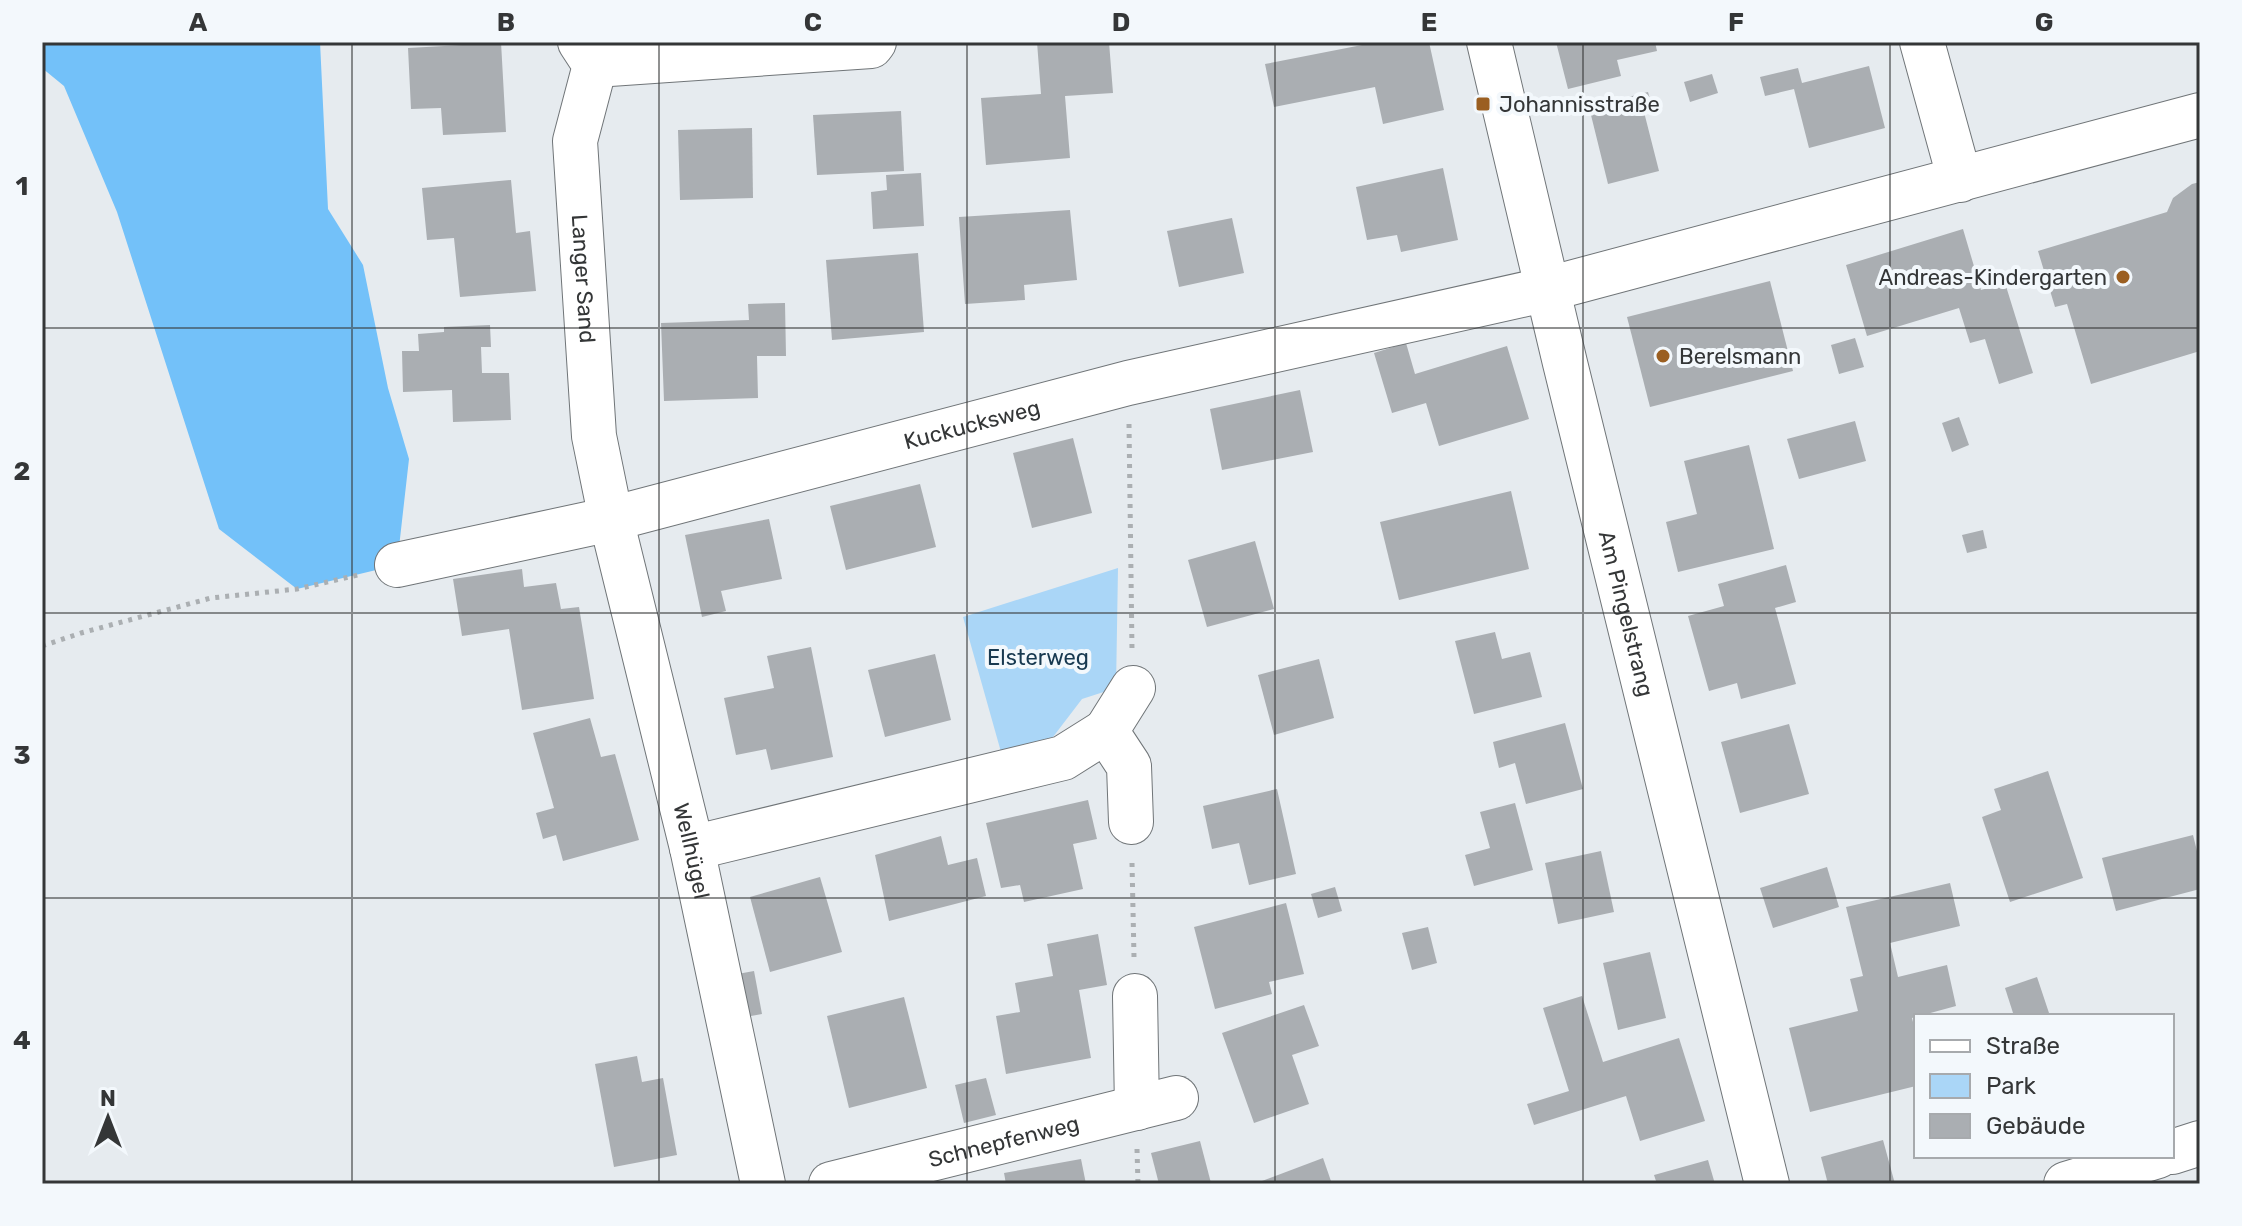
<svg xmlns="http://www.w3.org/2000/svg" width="2242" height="1226" viewBox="0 0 2242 1226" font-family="Rubik,sans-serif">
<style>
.green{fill:#aad6f7}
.forest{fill:#73c1f9}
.building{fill:#aaaeb2}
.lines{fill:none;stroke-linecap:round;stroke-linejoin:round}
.minor-casing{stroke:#707578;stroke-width:46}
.path{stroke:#abafb2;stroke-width:5;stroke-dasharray:4 6;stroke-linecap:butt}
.minor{stroke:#fff;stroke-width:44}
.grid{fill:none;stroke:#343637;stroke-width:2;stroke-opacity:0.55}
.poi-dot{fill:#9b5f21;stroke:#f3f8fc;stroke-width:3}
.labels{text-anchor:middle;stroke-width:8;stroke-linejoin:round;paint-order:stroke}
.poi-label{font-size:22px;fill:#343637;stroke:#f3f8fc;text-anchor:start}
.street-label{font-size:22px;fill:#343637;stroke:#f3f8fc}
.park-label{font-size:22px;fill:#183950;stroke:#f3f8fc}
.neatline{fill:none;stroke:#343637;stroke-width:3}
.grid-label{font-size:26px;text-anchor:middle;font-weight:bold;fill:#343637}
</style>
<rect width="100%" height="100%" fill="#e6ebef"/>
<!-- green -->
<path class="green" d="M1118 568 1116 688 1082 699 1053 737 1001 752 963 617Z"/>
<!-- forest -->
<path class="forest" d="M42 42H320L328 209 363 265 388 388 409 459 397 565 297 589 219 529 117 212 64 86 42 68Z"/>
<!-- building -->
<g class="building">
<path d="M461 42H501L506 132 443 135 441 108 411 109 408 48 462 45Z"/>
<path d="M1037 42H1109L1113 93 1065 96 1070 158 986 165 981 98 1041 94Z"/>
<path d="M1361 42H1429L1444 110 1383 124 1375 87 1274 107 1265 64 1362 45Z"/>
<path d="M1556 42H1655L1657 51 1617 60 1621 76 1568 89Z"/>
<path d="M1869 66 1885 128 1809 148 1794 89 1765 96 1760 77 1798 68 1802 83Z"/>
<path d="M1712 74 1718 93 1690 102 1684 82Z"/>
<path d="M1648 92 1653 110 1644 112 1659 171 1608 184 1589 107Z"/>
<path d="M901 111 904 171 817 175 813 115Z"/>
<path d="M752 128 753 198 680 200 678 130Z"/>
<path d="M1443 168 1458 240 1401 252 1397 235 1367 240 1356 187Z"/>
<path d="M921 173 924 226 873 229 871 192 887 190 886 175Z"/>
<path d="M511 180 516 233 530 231 536 291 460 297 454 238 427 240 422 188Z"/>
<path d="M2200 182V351L2091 384 2067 304 2055 307 2038 251 2167 212 2173 198 2192 184Z"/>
<path d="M1070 210 1077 280 1024 285 1025 300 965 304 959 217Z"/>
<path d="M1232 218 1244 273 1179 287 1167 231Z"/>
<path d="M1963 229 1981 290 2005 283 2033 373 1999 384 1985 339 1970 343 1959 308 1867 336 1846 265Z"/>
<path d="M918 253 924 332 832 340 826 260Z"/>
<path d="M1770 281 1793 371 1650 407 1627 317Z"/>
<path d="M785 303 786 356H757L758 398 664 401 661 323 749 320 748 304Z"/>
<path d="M490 325 491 347H481L482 373H509L511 420 453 422 452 390 403 392 402 351H419L418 334 444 332V327Z"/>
<path d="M1855 338 1864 367 1839 374 1831 345Z"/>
<path d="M1406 343 1415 374 1507 346 1529 419 1439 446 1426 403 1392 413 1374 353Z"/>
<path d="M1300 390 1313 452 1222 470 1210 409Z"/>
<path d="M1959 417 1969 445 1952 452 1942 423Z"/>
<path d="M1855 421 1866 461 1799 479 1787 439Z"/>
<path d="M1073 438 1092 513 1032 528 1013 453Z"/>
<path d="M1749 445 1774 549 1678 572 1666 522 1697 514 1684 461Z"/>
<path d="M920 484 936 547 846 570 830 506Z"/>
<path d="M1511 491 1529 569 1399 600 1380 522Z"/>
<path d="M769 519 782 579 721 591 726 611 702 617 685 535Z"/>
<path d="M1983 530 1987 548 1967 553 1962 535Z"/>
<path d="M1255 541 1274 609 1207 627 1188 560Z"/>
<path d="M1786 565 1796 602 1775 608 1796 684 1741 699 1737 683 1709 691 1688 616 1724 606 1718 584Z"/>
<path d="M522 569 524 587 556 583 561 609 579 607 594 699 522 710 509 629 462 636 453 579Z"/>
<path d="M1495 632 1502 659 1530 652 1542 697 1474 714 1455 641Z"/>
<path d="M811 647 833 757 771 770 766 749 736 755 724 698 774 688 767 656Z"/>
<path d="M935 654 951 720 885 737 868 670Z"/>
<path d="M1319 659 1334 718 1274 735 1258 675Z"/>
<path d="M590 718 601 757 615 754 639 840 563 861 556 835 543 839 536 813 554 808 533 733Z"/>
<path d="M1565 723 1583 789 1526 804 1515 763 1499 768 1493 742Z"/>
<path d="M1789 724 1809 794 1740 813 1721 742Z"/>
<path d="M2048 771 2083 878 2010 902 1982 817 2001 810 1994 789Z"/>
<path d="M1277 789 1296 874 1249 885 1239 843 1212 849 1203 806Z"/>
<path d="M1088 800 1097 839 1073 844 1083 889 1024 902 1020 885 1001 888 986 823Z"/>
<path d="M1515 803 1533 870 1474 886 1465 855 1490 848 1480 812Z"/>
<path d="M2193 835 2200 863V889L2116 911 2102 858Z"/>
<path d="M941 836 948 865 977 858 986 896 889 921 875 855Z"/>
<path d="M1601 851 1614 912 1558 924 1545 863Z"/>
<path d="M1827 867 1839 907 1773 928 1760 888Z"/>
<path d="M820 877 842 952 770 972 750 897Z"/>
<path d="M1950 883 1960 926 1890 943 1898 977 1947 965 1956 1006 1912 1018 1916 1034V1086L1810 1112 1789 1028 1858 1011 1850 979 1863 976 1846 907Z"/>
<path d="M1335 887 1342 911 1318 918 1311 894Z"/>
<path d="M1286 903 1304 974 1269 982 1272 994 1215 1009 1194 927Z"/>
<path d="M1428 927 1437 963 1412 970 1402 933Z"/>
<path d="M1098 934 1107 985 1079 990 1091 1058 1006 1074 996 1016 1020 1012 1015 983 1053 976 1047 944Z"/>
<path d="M1650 952 1666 1018 1618 1030 1603 963Z"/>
<path d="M754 971 762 1014 740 1018 732 975Z"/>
<path d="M2037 977 2050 1016H2014L2005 988Z"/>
<path d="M1582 996 1603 1062 1679 1038 1705 1121 1640 1141 1626 1096 1534 1125 1527 1104 1569 1091 1543 1008Z"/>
<path d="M904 997 927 1088 849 1108 827 1016Z"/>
<path d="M1304 1005 1319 1046 1292 1055 1309 1104 1254 1123 1222 1033Z"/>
<path d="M637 1056 642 1082 663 1078 677 1155 614 1167 595 1064Z"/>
<path d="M986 1078 996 1115 964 1123 955 1085Z"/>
<path d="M1883 1140 1895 1184H1828L1821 1157Z"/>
<path d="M1200 1141 1211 1183 1159 1184 1151 1153Z"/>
<path d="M1323 1158 1332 1184H1254Z"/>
<path d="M1081 1159 1086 1184H1006L1004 1173Z"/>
<path d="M1708 1160 1715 1184H1657L1654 1175Z"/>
</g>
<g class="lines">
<!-- minor casing -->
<g class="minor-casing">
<g id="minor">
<path id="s1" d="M580 42 595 65 575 141 594 436 611 519 692 848 763 1184"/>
<path id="s2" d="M1489 42 1565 363 1767 1184"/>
<path d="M1922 42 1960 180"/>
<path d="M595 65 871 46 874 42"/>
<path id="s3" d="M397 565 611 519 1128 383 1548 289 2200 115"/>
<path d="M1131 822 1129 766 1106 731 1133 688"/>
<path d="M692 848 1063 758 1106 731"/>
<path d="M1135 996 1137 1108"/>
<path d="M2172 1152 2200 1143"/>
<path id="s4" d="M831 1184 1176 1098"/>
<path d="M2066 1184 2158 1156"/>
</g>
</g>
<!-- path -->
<g class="path">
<path d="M1129 424 1132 650"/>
<path d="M42 646 81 633 211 598 297 589 358 575"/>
<path d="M1132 863 1134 957"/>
<path d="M1137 1149 1138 1184"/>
</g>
<!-- minor -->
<use href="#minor" class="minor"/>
</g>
<!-- grid -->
<path class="grid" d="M352 42V1184M659 42V1184M967 42V1184M1275 42V1184M1583 42V1184M1890 42V1184M42 328H2200M42 613H2200M42 898H2200"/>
<!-- markers -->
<g class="poi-dot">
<rect x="1475" y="96" width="16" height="16" rx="4"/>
<circle cx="2123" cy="277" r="8"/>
<circle cx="1663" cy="356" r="8"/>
</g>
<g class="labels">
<!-- poi labels -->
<g class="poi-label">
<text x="1499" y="112">Johannisstraße</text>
<text x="2107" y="285" text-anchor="end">Andreas-Kindergarten</text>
<text x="1679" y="364">Berelsmann</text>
</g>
<!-- street labels -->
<g class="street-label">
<text dy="8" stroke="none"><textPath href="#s1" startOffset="244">Langer Sand</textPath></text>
<text dy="8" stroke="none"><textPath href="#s3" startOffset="592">Kuckucksweg</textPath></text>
<text dy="8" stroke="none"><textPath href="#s2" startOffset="588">Am Pingelstrang</textPath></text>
<text dy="8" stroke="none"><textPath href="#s1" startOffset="828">Wellhügel</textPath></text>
<text dy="8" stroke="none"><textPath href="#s4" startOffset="178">Schnepfenweg</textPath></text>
</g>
<!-- park labels -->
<g class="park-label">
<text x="1038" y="665">Elsterweg</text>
</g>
</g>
<!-- border -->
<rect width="2242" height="1226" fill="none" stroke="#f3f8fc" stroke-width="88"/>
<!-- legend -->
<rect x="1914" y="1014" width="260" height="144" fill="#f3f8fc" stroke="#a7aaad" stroke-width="2"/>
<rect x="1930" y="1040" width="40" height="12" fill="#ffffff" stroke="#a7aaad" stroke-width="2"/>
<text x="1986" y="1054" font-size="24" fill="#343637">Straße</text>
<rect x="1930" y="1074" width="40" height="24" fill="#aad6f7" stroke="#a7aaad" stroke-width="2"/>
<text x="1986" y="1094" font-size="24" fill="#343637">Park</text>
<rect x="1930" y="1114" width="40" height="24" fill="#aaaeb2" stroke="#a7aaad" stroke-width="2"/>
<text x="1986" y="1134" font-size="24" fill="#343637">Gebäude</text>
<!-- north arrow -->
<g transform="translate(108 1118)" stroke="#f3f8fc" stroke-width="6" paint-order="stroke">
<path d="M0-6L14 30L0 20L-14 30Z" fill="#343637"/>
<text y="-12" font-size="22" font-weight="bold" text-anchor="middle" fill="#343637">N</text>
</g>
<rect x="44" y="44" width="2154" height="1138" class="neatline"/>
<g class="grid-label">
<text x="198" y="31">A</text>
<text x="506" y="31">B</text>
<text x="813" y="31">C</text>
<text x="1121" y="31">D</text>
<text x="1429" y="31">E</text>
<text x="1736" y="31">F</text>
<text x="2044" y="31">G</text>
<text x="22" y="195">1</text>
<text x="22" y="480">2</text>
<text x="22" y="764">3</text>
<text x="22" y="1049">4</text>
</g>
</svg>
